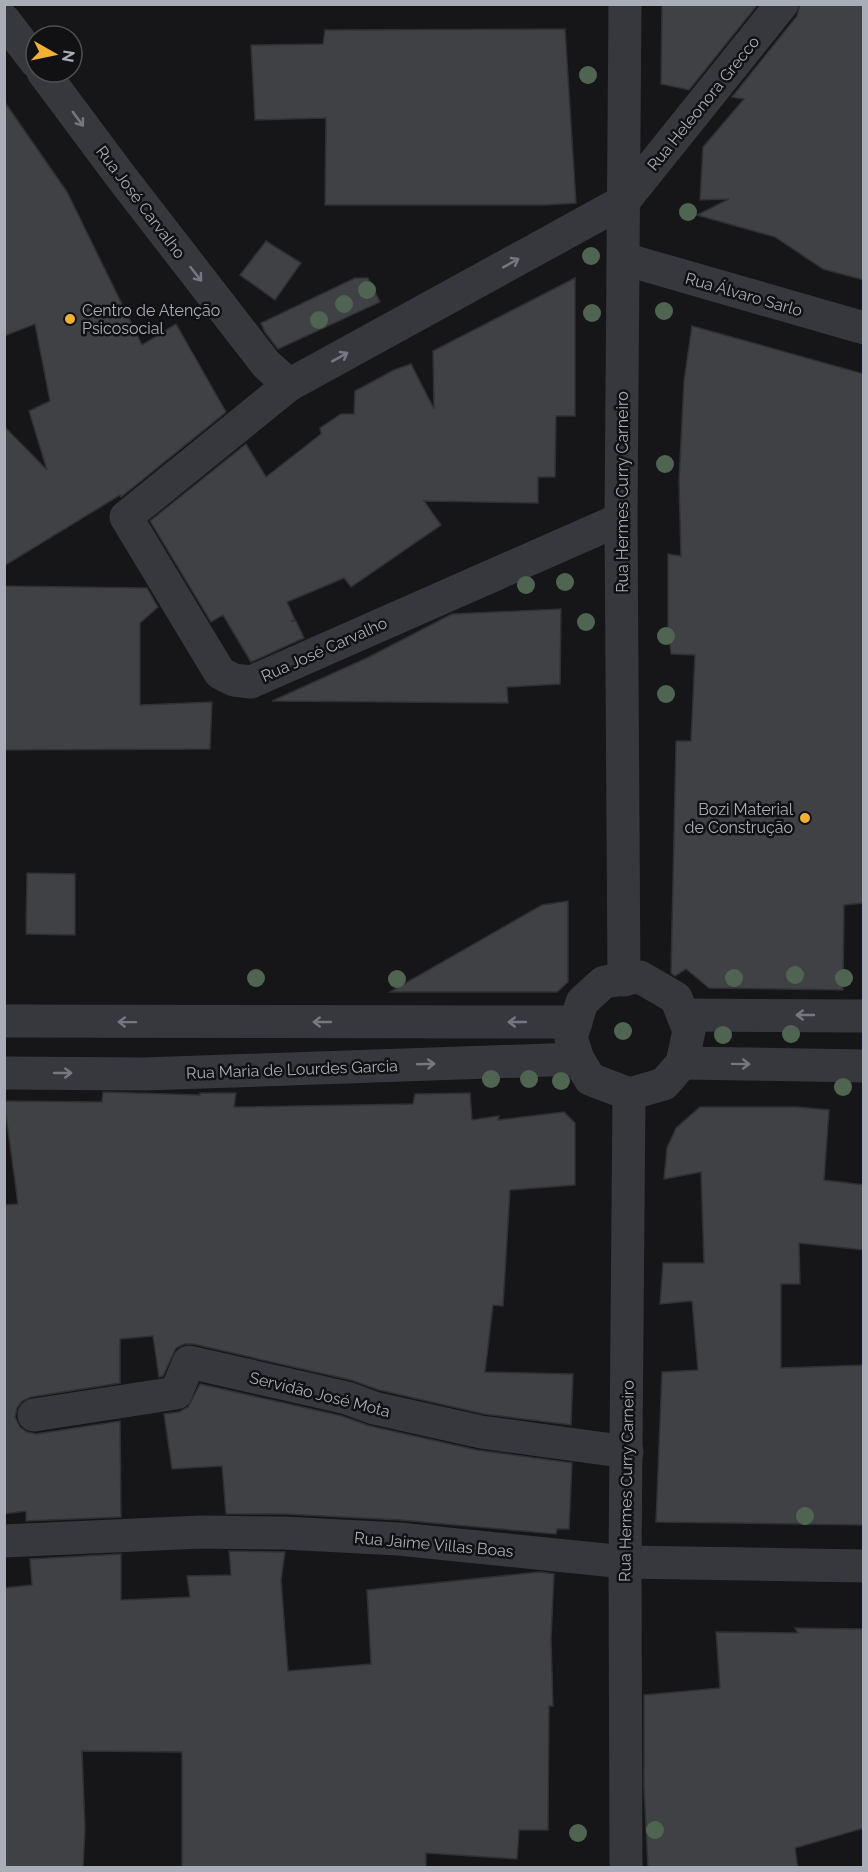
<svg xmlns="http://www.w3.org/2000/svg" width="868" height="1872" viewBox="0 0 868 1872" font-family="Raleway,sans-serif">
<style>
.building{fill:#404145;stroke:#303034;stroke-width:1.5}
.lines{fill:none;stroke-linecap:round;stroke-linejoin:round}
.minor{stroke:#37383d;stroke-width:33}
.tree{fill:#506452}
.oneway{stroke:#757881}
.poi-dot{fill:#f2b134;stroke:#111113;stroke-width:2}
.labels{text-anchor:middle;stroke-width:5;stroke-linejoin:round;paint-order:stroke}
.street-label{font-size:16px;fill:#a8adb8;stroke:#111113}
.poi-label{font-size:16px;fill:#a8adb8;stroke:#111113;text-anchor:start}
</style>
<rect width="100%" height="100%" fill="#161618"/>
<!-- building -->
<g class="building">
<path d="M662 4H758L689 90 661 84Z"/>
<path d="M800 4H864V280L823 269 775 237 697 215 729 199 700 200 703 147 744 99 732 97 797 16Z"/>
<path d="M565 29 576 203 546 205H325L326 118 255 120 251 45 323 44 325 30Z"/>
<path d="M4 101 67 192 142 345 176 324 226 412 121 497 120 495 4 566V426L47 470 29 411 50 401 35 324 4 336Z"/>
<path d="M266 241 301 263 275 300 240 275Z"/>
<path d="M355 278H368L380 302 278 349 265 332 261 323Z"/>
<path d="M575 278V416H556L555 477H538V503L424 501 441 525 351 587 344 578 287 602 295 620 291 621H296L304 638 251 662 223 615 211 622 150 521 246 444 266 477 321 434 320 428 341 414H354L355 391 394 370 411 364 434 409 433 351Z"/>
<path d="M692 326 864 374V903L844 905 843 990 709 988 686 969 675 976 671 973 676 741H691L695 655 671 654 668 630V554L681 556 679 481 684 381Z"/>
<path d="M4 586 147 588 158 607 140 623V705L212 702 210 749 4 750Z"/>
<path d="M561 609 560 684 507 687 508 703 272 701 369 657 452 614Z"/>
<path d="M27 873 75 874V935L26 934Z"/>
<path d="M568 901V982L557 992H390L542 905Z"/>
<path d="M103 1092 200 1095V1093H236L234 1107 413 1104 415 1094 470 1093 472 1120 499 1116 498 1120 564 1112 575 1123V1185L510 1190 503 1306 493 1305 485 1372 573 1374 571 1425 484 1414 379 1390 351 1380 193 1344H184L176 1348 163 1376 159 1377 153 1336 120 1339V1383L31 1397 22 1401 17 1408 15 1417 20 1427 27 1432 36 1434 120 1421 121 1517 26 1521V1511L4 1514V1205L18 1204 4 1101 102 1102Z"/>
<path d="M700 1107H797L829 1110 824 1180 864 1185V1250L799 1243 800 1284H781V1368L864 1365V1525L656 1522 662 1372 698 1370 692 1301 660 1304 663 1263H704L701 1172 664 1179 667 1148 676 1128Z"/>
<path d="M200 1384 342 1416 370 1426 477 1450 572 1463 569 1529H557L556 1534 400 1520 284 1514H226L222 1466 172 1469 164 1414 179 1412 188 1407Z"/>
<path d="M229 1551 285 1552 281 1580 288 1671 371 1664 367 1590 540 1572 554 1574 551 1639 553 1706H549L548 1830H519L517 1859 426 1853V1868H182V1752L82 1751 85 1829 83 1868H4V1588L32 1585 30 1559 121 1554V1600L190 1597 187 1576 231 1575Z"/>
<path d="M795 1628 864 1629V1828L795 1848 798 1868H648L644 1788V1695L720 1688 716 1632 798 1633Z"/>
</g>
<g class="lines">
<!-- minor -->
<g class="minor">
<path d="M4 20 36 62"/>
<path d="M43 72 122 178 266 364 289 385"/>
<path d="M624 259 864 328"/>
<path d="M621 519 251 682 234 680 220 673 126 517 289 385 624 201 782 4"/>
<path d="M640 977 676 998 689 1031 682 1063 664 1084 629 1094 590 1079 578 1059 571 1038 582 1002 604 982Z"/>
<path d="M624 980 621 519 625 4"/>
<path d="M683 1015 864 1016"/>
<path d="M4 1021 576 1022"/>
<path d="M682 1063 864 1066"/>
<path d="M4 1073 144 1074 578 1059"/>
<path d="M34 1415 176 1393 189 1362 347 1398 374 1408 481 1432 627 1452"/>
<path d="M4 1541 201 1532 284 1533 399 1539 625 1562 864 1566"/>
<path d="M626 1868 625 1562 629 1094"/>
</g>
</g>
<!-- trees -->
<g class="tree">
<circle cx="588" cy="75" r="9"/>
<circle cx="688" cy="212" r="9"/>
<circle cx="591" cy="256" r="9"/>
<circle cx="367" cy="290" r="9"/>
<circle cx="344" cy="304" r="9"/>
<circle cx="664" cy="311" r="9"/>
<circle cx="592" cy="313" r="9"/>
<circle cx="319" cy="320" r="9"/>
<circle cx="665" cy="464" r="9"/>
<circle cx="565" cy="582" r="9"/>
<circle cx="526" cy="585" r="9"/>
<circle cx="586" cy="622" r="9"/>
<circle cx="666" cy="636" r="9"/>
<circle cx="666" cy="694" r="9"/>
<circle cx="795" cy="975" r="9"/>
<circle cx="256" cy="978" r="9"/>
<circle cx="734" cy="978" r="9"/>
<circle cx="844" cy="978" r="9"/>
<circle cx="397" cy="979" r="9"/>
<circle cx="623" cy="1031" r="9"/>
<circle cx="791" cy="1034" r="9"/>
<circle cx="723" cy="1035" r="9"/>
<circle cx="491" cy="1079" r="9"/>
<circle cx="529" cy="1079" r="9"/>
<circle cx="561" cy="1081" r="9"/>
<circle cx="843" cy="1087" r="9"/>
<circle cx="805" cy="1516" r="9"/>
<circle cx="655" cy="1830" r="9"/>
<circle cx="578" cy="1833" r="9"/>
</g>
<!-- one-way arrows -->
<defs><path id="oneway-shaft" d="M-6 0H5M1.5-3L5.5 0L1.5 3" fill="none" stroke-width="1.6" stroke-linecap="round" stroke-linejoin="round" transform="scale(1.5)"/></defs>
<g class="oneway">
<use href="#oneway-shaft" transform="translate(78 119) rotate(54)"/>
<use href="#oneway-shaft" transform="translate(511 263) rotate(-29)"/>
<use href="#oneway-shaft" transform="translate(196 274) rotate(52)"/>
<use href="#oneway-shaft" transform="translate(340 357) rotate(-29)"/>
<use href="#oneway-shaft" transform="translate(805 1015) rotate(-180)"/>
<use href="#oneway-shaft" transform="translate(127 1022) rotate(-179)"/>
<use href="#oneway-shaft" transform="translate(322 1022) rotate(180)"/>
<use href="#oneway-shaft" transform="translate(517 1022) rotate(180)"/>
<use href="#oneway-shaft" transform="translate(426 1064) rotate(-2)"/>
<use href="#oneway-shaft" transform="translate(741 1064) rotate(1)"/>
<use href="#oneway-shaft" transform="translate(63 1073)"/>
</g>
<!-- markers -->
<g class="poi-dot">
<circle cx="70" cy="319" r="6"/>
<circle cx="805" cy="818" r="6"/>
</g>
<g class="labels">
<!-- street labels -->
<g class="street-label">
<text transform="translate(703 103) rotate(-51)" y="6">Rua Heleonora Grecco</text>
<text transform="translate(141 202) rotate(53)" y="6">Rua José Carvalho</text>
<text transform="translate(744 294) rotate(16)" y="6">Rua Álvaro Sarlo</text>
<text transform="translate(622 492) rotate(-90)" y="6">Rua Hermes Curry Carneiro</text>
<text transform="translate(324 649) rotate(-24)" y="6">Rua José Carvalho</text>
<text transform="translate(292 1069) rotate(-2)" y="6">Rua Maria de Lourdes Garcia</text>
<text transform="translate(320 1394) rotate(14)" y="6">Servidão José Mota</text>
<text transform="translate(626 1481) rotate(-89)" y="6">Rua Hermes Curry Carneiro</text>
<text transform="translate(434 1544) rotate(5)" y="6">Rua Jaime Villas Boas</text>
</g>
<!-- poi labels -->
<g class="poi-label">
<text x="82" y="316">Centro de Atenção<tspan x="82" dy="18">Psicosocial</tspan></text>
<text x="793" y="815" text-anchor="end">Bozi Material<tspan x="793" dy="18">de Construção</tspan></text>
</g>
</g>
<!-- border -->
<rect width="868" height="1872" fill="none" stroke="#a8adb8" stroke-width="12"/>
<!-- north arrow -->
<g transform="translate(54 54) rotate(99)"><circle r="28" fill="#111113" stroke="#4d4f55" stroke-width="1.5"/>
<path d="M0-4.5L10 22L0 15L-10 22Z" fill="#f2b134"/>
<text y="-9" font-size="16" font-weight="bold" text-anchor="middle" fill="#a8adb8">N</text>
</g>
</svg>
